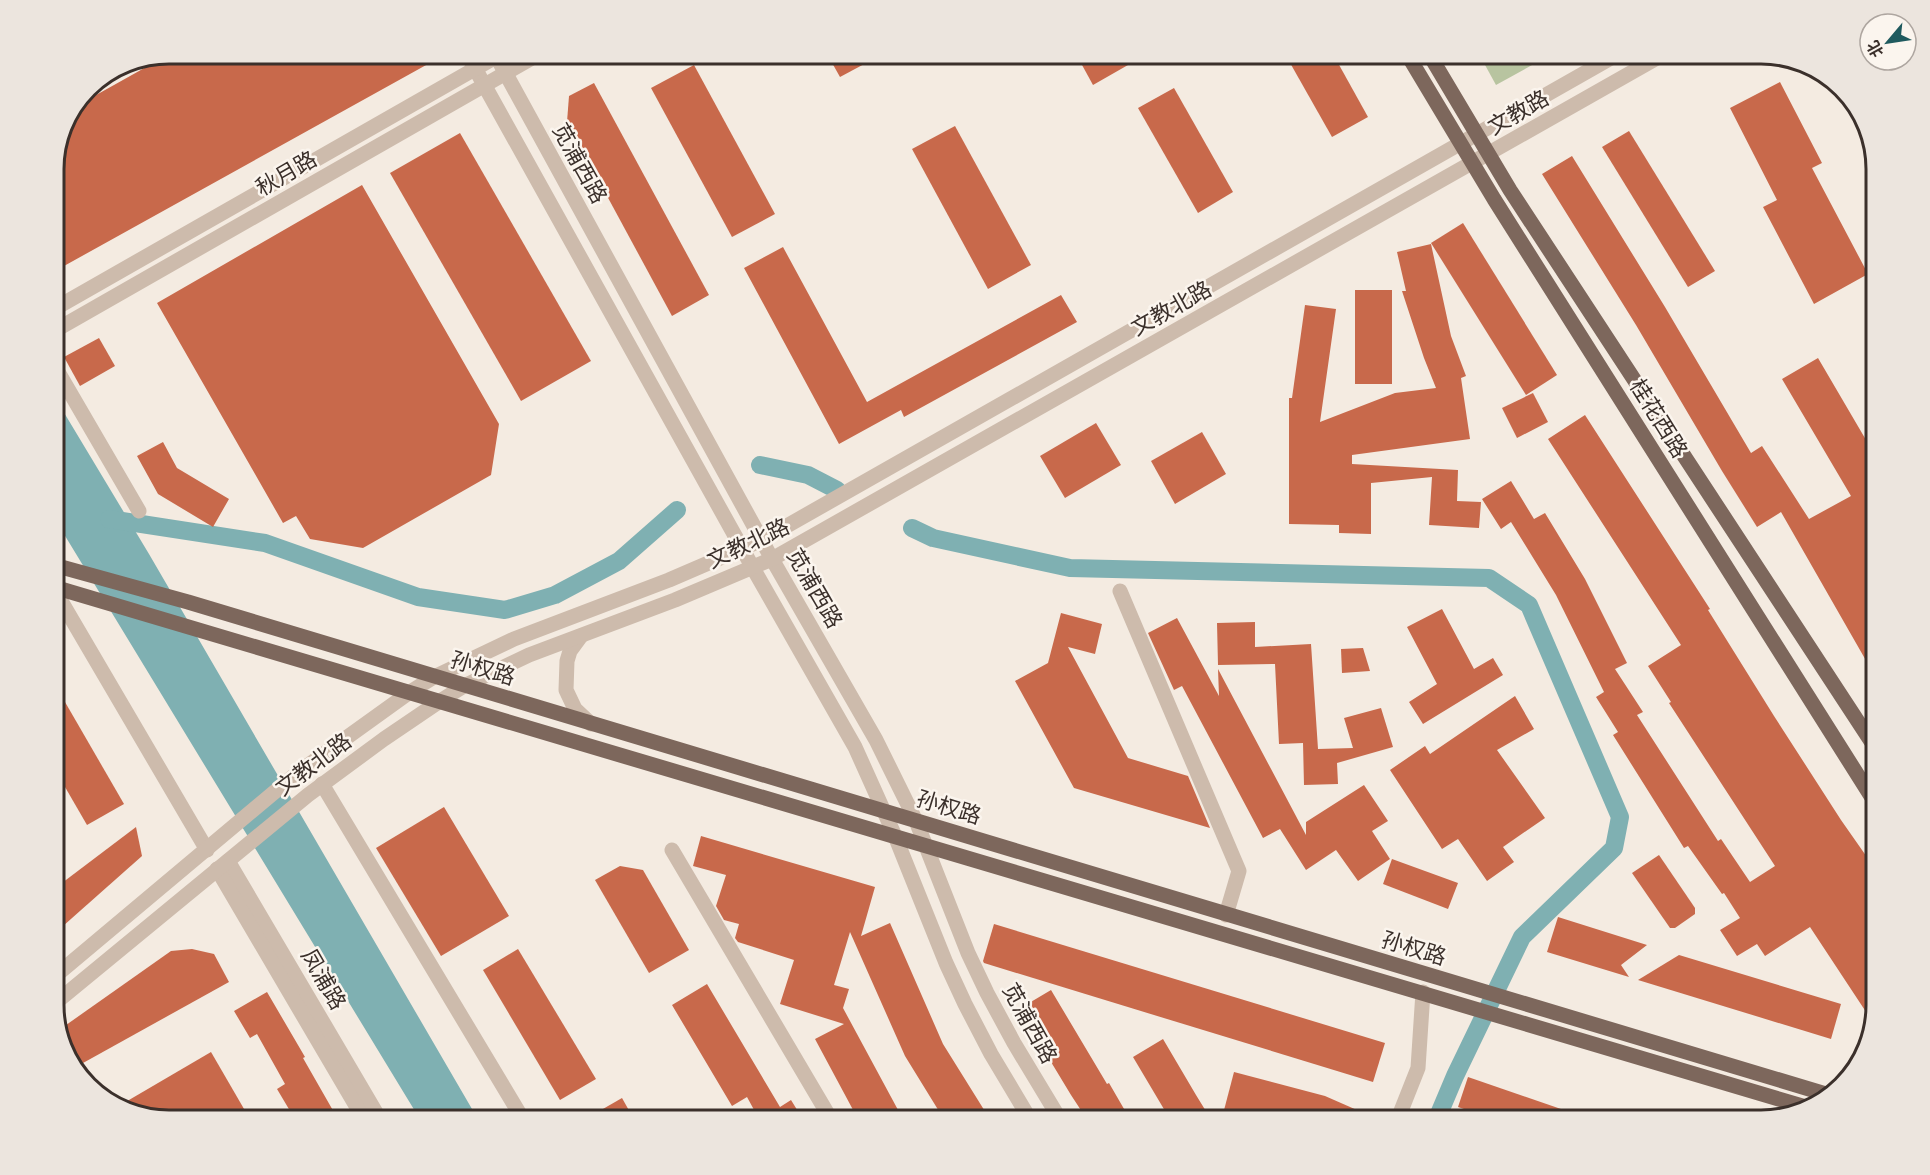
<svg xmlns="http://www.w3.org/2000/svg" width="1930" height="1175" viewBox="0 0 1930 1175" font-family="'Space Grotesk','Noto Sans SC',sans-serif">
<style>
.green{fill:#b8c4a0}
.water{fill:#7fb0b2}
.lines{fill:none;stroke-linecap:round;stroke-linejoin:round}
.canal{stroke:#7fb0b2;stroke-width:18}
.building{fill:#c8694b}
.minor{stroke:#cdbbac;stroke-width:15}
.major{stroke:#7d675c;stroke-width:15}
.labels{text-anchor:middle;stroke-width:5;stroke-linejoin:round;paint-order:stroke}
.street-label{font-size:22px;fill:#3b302b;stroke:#fbf5ee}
.rim{fill:none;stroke:#3b302b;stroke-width:3}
</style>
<rect width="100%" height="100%" fill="#f4ebe1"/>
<!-- green -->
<path class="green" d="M1479 54H1552L1496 85Z"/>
<!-- water -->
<path class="water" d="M54 396 149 554 479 1121H421L56 521 54 518Z"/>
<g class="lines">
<!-- canal -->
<g class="canal">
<path d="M760 465 808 475 837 490"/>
<path d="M109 519 265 543 418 597 505 610 555 595 619 561 677 510"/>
<path d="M912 528 933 538 1070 568 1489 578 1529 605 1620 817 1614 848 1522 937 1455 1076 1436 1121"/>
</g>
</g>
<!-- building -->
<g class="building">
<path d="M169 54H446L64 266 54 250V162L80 104 148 66 144 59Z"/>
<path d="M827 54H883L840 77Z"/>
<path d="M1076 54H1122L1128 65 1093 85Z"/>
<path d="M1285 54H1333L1368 117 1332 137Z"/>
<path d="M694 65 775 214 732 237 651 88Z"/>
<path d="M1780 82 1822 163 1812 168 1868 274 1814 304 1763 207 1777 200 1730 108Z"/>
<path d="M594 83 709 295 672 316 567 122 569 96Z"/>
<path d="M1174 88 1233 192 1198 213 1138 108Z"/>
<path d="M955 126 1031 265 988 289 912 149Z"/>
<path d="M1629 131 1715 271 1688 287 1602 147Z"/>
<path d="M460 133 591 361 521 401 390 173Z"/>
<path d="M1572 156 1665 307 1751 453 1762 446 1809 519 1851 496 1782 379 1818 358 1876 457V678L1781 512 1757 527 1722 471 1636 325 1542 174Z"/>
<path d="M362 185 499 424 491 475 363 548 310 539 296 516 283 523 157 303Z"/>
<path d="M1463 223 1557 375 1526 395 1431 243Z"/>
<path d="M1431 244 1451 336 1466 376 1461 378 1470 439 1352 455V464L1458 470 1457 501 1481 502 1479 528 1429 525 1432 477 1371 483V534L1339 533V525L1289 524V398H1292L1305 305 1336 309 1320 422 1395 393 1436 388 1424 358 1402 291H1406L1397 252Z"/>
<path d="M783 247 867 402 1061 295 1077 322 904 417 901 410 839 444 744 268Z"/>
<rect x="1355" y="290" width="37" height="94"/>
<path d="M99 338 115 366 80 386 64 357Z"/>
<path d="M1533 393 1548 422 1517 438 1502 408Z"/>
<path d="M1585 415 1710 609 1708 610 1774 716 1841 820 1876 870V1006L1872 1021 1810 927 1765 956 1757 944 1737 956 1720 930 1740 918 1724 893 1722 894 1688 846 1684 848 1613 735 1618 732 1596 697 1604 692 1556 595 1511 522 1501 529 1482 499 1511 481 1534 519 1545 513 1585 579 1627 663 1615 669 1643 712 1637 715 1718 841 1721 839 1750 882 1775 866 1669 703 1671 702 1648 666 1681 645 1548 439Z"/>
<path d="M1096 423 1121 465 1065 498 1040 456Z"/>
<path d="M1202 432 1226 474 1175 504 1151 461Z"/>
<path d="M163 442 177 468 229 499 213 527 158 494 137 456Z"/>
<path d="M1442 609 1474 669 1493 658 1503 675 1423 724 1409 702 1437 684 1407 627Z"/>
<path d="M1061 613 1102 624 1095 654 1068 647 1128 758 1188 776 1210 828 1074 788 1015 681 1048 663Z"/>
<path d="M1177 618 1219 696 1218 669 1306 835V822L1364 785 1388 821 1372 831 1390 859 1358 881 1336 850 1306 870 1280 829 1263 838 1182 686 1174 690 1148 633Z"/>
<path d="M1255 622V647L1311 644 1318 749 1353 748 1344 718 1381 708 1393 747 1337 763 1338 784 1304 785 1303 743 1279 744 1275 664 1218 665 1217 623Z"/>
<path d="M1363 648 1370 671 1342 673 1341 649Z"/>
<path d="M54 683 124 804 87 825 54 768Z"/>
<path d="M1515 696 1534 729 1497 750 1545 818 1503 847 1514 862 1487 881 1458 839 1442 849 1390 770 1425 746 1430 754Z"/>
<path d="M444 807 509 916 441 956 376 848Z"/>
<path d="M136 827 142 856 54 934V889Z"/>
<path d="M701 836 875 887 861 936 890 923 943 1044 991 1121H945L905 1056 850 932 834 985 849 989 843 1008 904 1121H859L815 1039 844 1024 780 1004 794 960 738 942 735 938 739 924 724 920 716 906 726 875 693 866Z"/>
<path d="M1659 855 1695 908V914L1675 928H1670L1632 873Z"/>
<path d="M1392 859 1458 883 1448 909 1383 884Z"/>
<path d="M620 866 643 870 689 950 649 973 595 880Z"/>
<path d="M1558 917 1647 945 1621 965 1629 977 1547 952Z"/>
<path d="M994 924 1385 1043 1373 1082 984 963 983 961Z"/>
<path d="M192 949 214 954 229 982 74 1068 70 1064 59 1030 171 951Z"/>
<path d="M518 949 596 1079 560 1100 483 970Z"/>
<path d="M1679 955 1841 1004 1831 1039 1638 980Z"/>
<path d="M707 984 780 1107 791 1100 804 1121H755L759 1119 747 1097 732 1106 672 1005Z"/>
<path d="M1051 990 1107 1084 1109 1083 1131 1121H1088L1071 1095 1019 1009Z"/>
<path d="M267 992 305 1057 303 1058 339 1121H296L277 1089 285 1084 257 1034 250 1038 234 1011Z"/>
<path d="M1163 1039 1196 1095 1212 1121H1171L1133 1057Z"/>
<path d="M211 1052 251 1121H169L117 1107Z"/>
<path d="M1234 1072 1325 1096 1382 1121H1251L1223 1114Z"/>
<path d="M1468 1077 1590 1119V1121H1499L1458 1107Z"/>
<path d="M622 1098 635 1121H582Z"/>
</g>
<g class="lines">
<!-- minor -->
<g class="minor">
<path d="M467 54 753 568 855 747 895 836 946 963 965 1004 991 1054 1031 1121"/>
<path d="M495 54 772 559 876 740 916 821 968 953 987 993 1014 1043 1061 1121"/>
<path d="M54 309 501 54"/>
<path d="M54 331 539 54"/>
<path d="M54 365 139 511"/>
<path d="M54 589 207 850"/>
<path d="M1120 591 1239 871 1226 915"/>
<path d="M581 636 570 651 567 661 566 690 575 709 591 724"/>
<path d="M322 784 524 1121"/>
<path d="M672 850 832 1121"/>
<path d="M228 861 381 1121"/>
<path d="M217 869 365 1121"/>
<path d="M54 977 296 774 410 692 434 677 514 639 669 580 762 540 1618 54"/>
<path d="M54 1004 308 795 384 739 440 701 464 686 529 655 675 600 772 559 1664 54"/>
<path d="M1397 1121 1418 1068 1423 992"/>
</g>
<!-- major -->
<g class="major">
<path d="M1407 54 1494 199 1876 804"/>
<path d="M1429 54 1510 190 1876 749"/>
<path d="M54 565 188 602 1829 1095"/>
<path d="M54 587 1809 1108"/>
</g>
</g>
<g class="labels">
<!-- street labels -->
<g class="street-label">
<text transform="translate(1518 112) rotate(-30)" y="8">文教路</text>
<text transform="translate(580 163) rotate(61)" y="8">苋浦西路</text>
<text transform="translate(286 173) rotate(-30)" y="8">秋月路</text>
<text transform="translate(1171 308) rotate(-29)" y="8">文教北路</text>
<text transform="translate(1659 418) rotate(58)" y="8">桂花西路</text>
<text transform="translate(748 543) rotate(-25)" y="8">文教北路</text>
<text transform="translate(815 588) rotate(60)" y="8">苋浦西路</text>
<text transform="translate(483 668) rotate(17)" y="8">孙权路</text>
<text transform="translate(313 764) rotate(-37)" y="8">文教北路</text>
<text transform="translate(949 807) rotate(17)" y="8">孙权路</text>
<text transform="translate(1414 948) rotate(17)" y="8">孙权路</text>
<text transform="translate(324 979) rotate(60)" y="8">凤浦路</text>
<text transform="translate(1030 1023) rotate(61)" y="8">苋浦西路</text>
</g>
</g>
<!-- crop -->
<path d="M0 0H1930V1175H0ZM169 64H1761A105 105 0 0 1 1866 169V1005A105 105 0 0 1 1761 1110H169A105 105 0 0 1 64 1005V169A105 105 0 0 1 169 64Z" fill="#ece5de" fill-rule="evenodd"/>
<path class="rim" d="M169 64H1761A105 105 0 0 1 1866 169V1005A105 105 0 0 1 1761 1110H169A105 105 0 0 1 64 1005V169A105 105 0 0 1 169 64Z"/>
<!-- north arrow -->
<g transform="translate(1888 42) rotate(241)"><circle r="28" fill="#fbf5ee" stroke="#aea6a0" stroke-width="1.5"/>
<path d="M0-4.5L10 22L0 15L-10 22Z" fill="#1f5a5e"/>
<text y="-9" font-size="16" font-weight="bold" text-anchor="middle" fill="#3b302b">北</text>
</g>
</svg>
